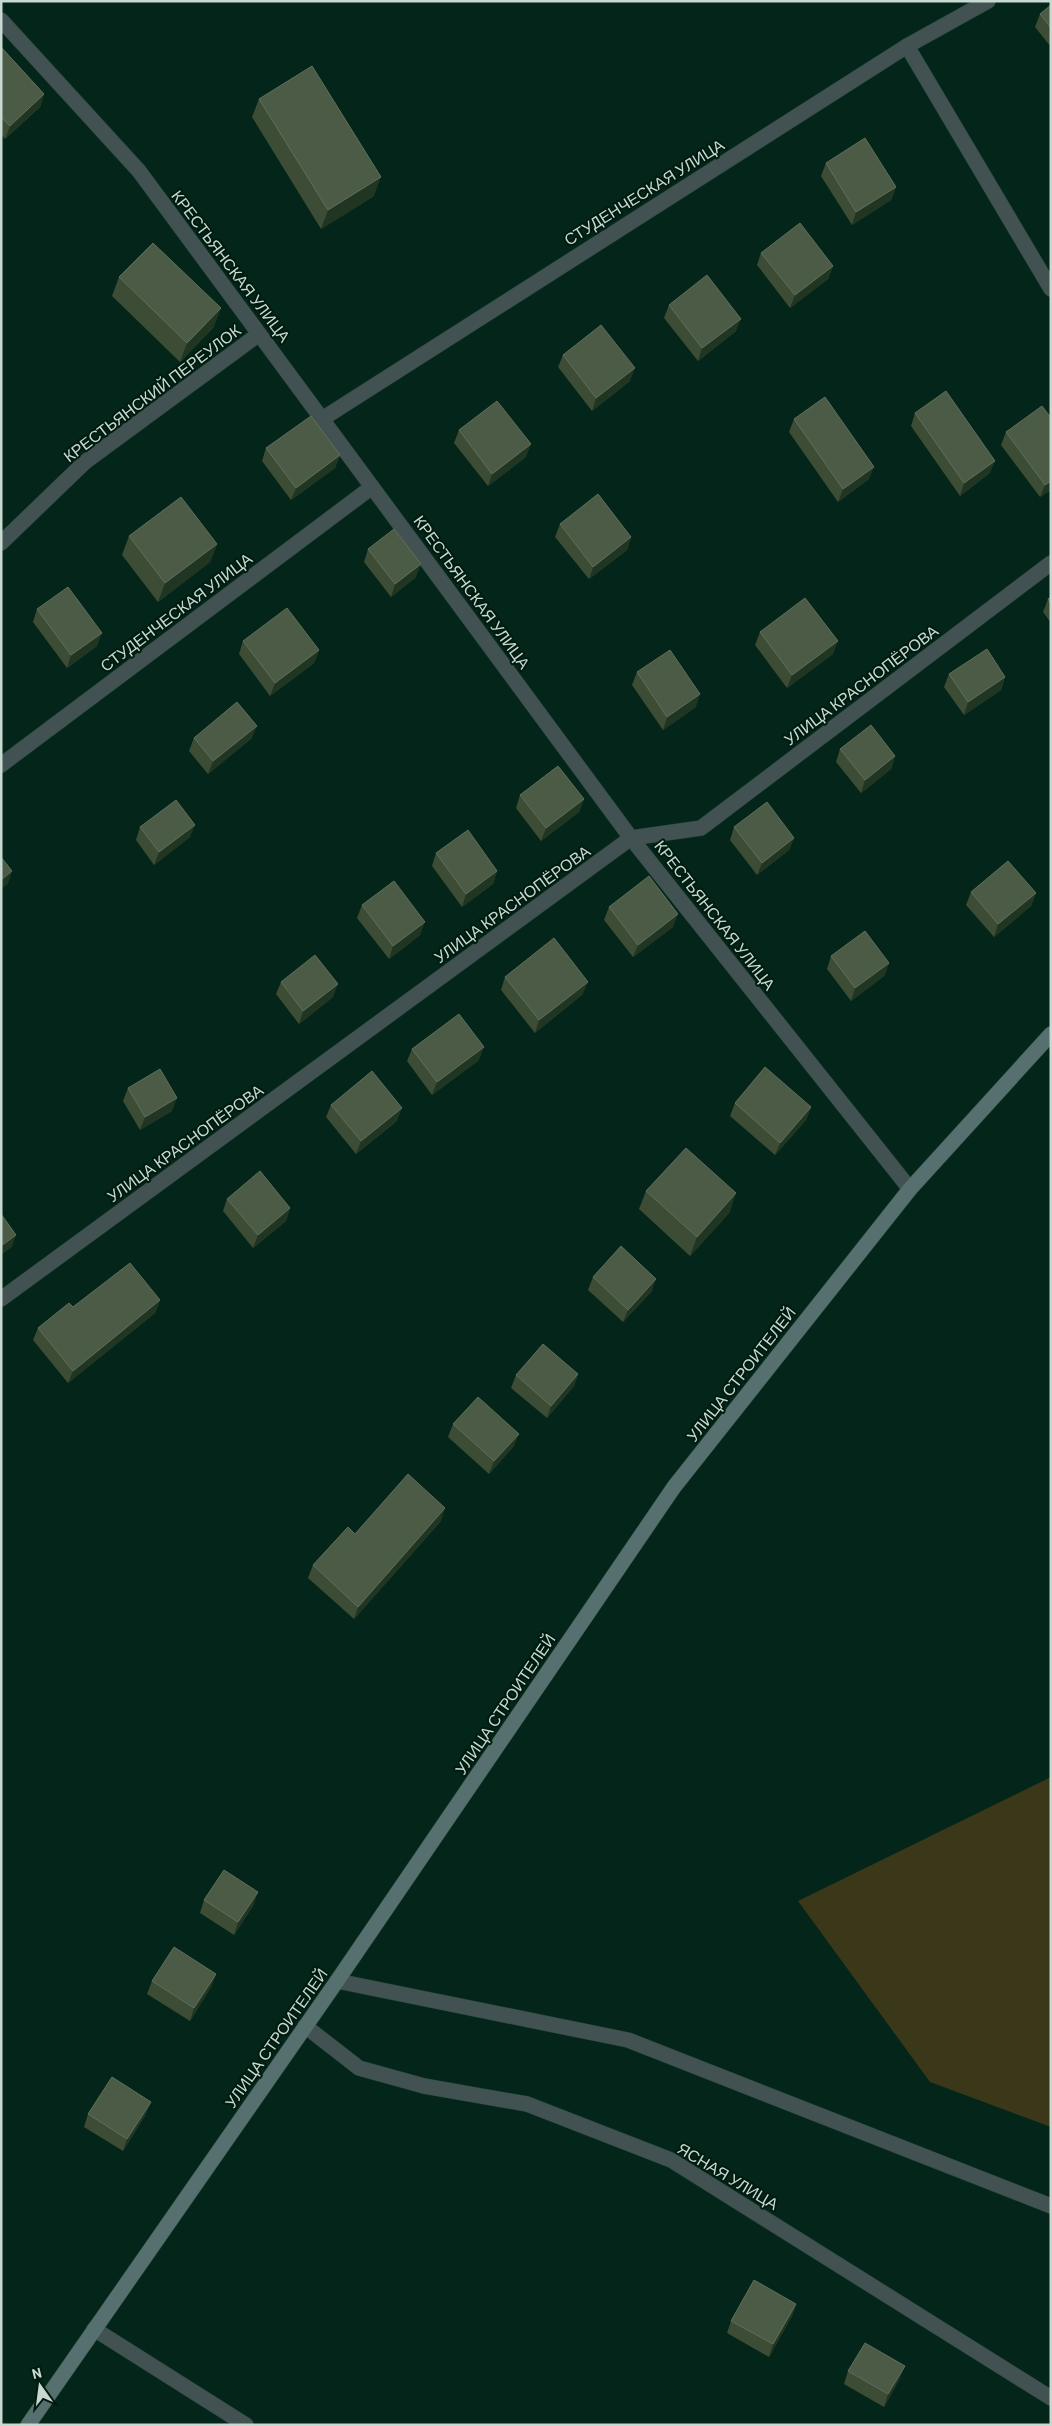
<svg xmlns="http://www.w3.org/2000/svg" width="1052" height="2426" viewBox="0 0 1052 2426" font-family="Barlow,sans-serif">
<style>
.green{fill:#3b381a}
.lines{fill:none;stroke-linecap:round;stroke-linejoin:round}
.street-casing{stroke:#234236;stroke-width:16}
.secondary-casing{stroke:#234236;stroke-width:16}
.street{stroke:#425252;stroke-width:15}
.secondary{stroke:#55706f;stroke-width:15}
.wall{fill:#3d4c35}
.shaded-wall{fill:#203623}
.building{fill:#4c5b46;stroke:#606f5b}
.labels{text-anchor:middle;stroke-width:4;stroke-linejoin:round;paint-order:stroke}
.street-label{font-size:16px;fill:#c8d9d1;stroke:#001b10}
</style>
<rect width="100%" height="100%" fill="#042519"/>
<!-- green -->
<path class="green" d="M1051 1777V2127L930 2082 798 1901Z"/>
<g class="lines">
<!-- street casing -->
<g class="street-casing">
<g id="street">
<path d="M1 20 139 171 631 838 910 1189"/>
<path d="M907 46 1051 289"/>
<path d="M322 419 907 46 988 1"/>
<path d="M1 543 85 462 259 334"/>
<path d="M1 765 372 487"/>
<path d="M1 1299 631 838 701 828 1051 563"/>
<path d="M337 1981 628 2040 1051 2206"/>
<path d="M305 2026 359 2068 424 2086 527 2104 671 2160 1051 2398"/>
<path d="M94 2329 246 2425"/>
</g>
</g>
<!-- secondary casing -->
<g class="secondary-casing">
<path id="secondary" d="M28 2425 337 1981 674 1487 910 1189 1051 1034"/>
</g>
<!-- street -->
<use href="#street" class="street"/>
<!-- secondary -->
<use href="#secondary" class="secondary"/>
</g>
<!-- wall -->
<g class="wall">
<path d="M1051 5V47L1035 27 1040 14Z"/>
<path d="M1 47 44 94 40 107 5 139 1 134Z"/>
<path d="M259 99 374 196 321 229 252 117Z"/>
<path d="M826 163 896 187 891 200 852 225 821 176Z"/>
<path d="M761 253 833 266 828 279 790 308 757 265Z"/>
<path d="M119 277 214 327 180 362 112 296Z"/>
<path d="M669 305 736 331 698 361 664 318Z"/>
<path d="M563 355 630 381 592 411 558 367Z"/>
<path d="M915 413 990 473 960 496 911 426Z"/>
<path d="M794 419 869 479 838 502 789 432Z"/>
<path d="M459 430 526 457 488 486 454 443Z"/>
<path d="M1006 432 1051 490 1040 497 1001 445Z"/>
<path d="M266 448 340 455 335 468 291 500 262 461Z"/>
<path d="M560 524 631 537 627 550 589 579 555 537Z"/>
<path d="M129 536 217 544 210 562 158 602 122 555Z"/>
<path d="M368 549 416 577 391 597 364 562Z"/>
<path d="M1051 597V623L1043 612 1048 599Z"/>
<path d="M37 609 97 646 67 668 33 622Z"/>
<path d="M760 632 833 654 787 688 755 645Z"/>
<path d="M243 641 319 650 314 663 270 696 239 654Z"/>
<path d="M637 672 696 707 663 730 632 685Z"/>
<path d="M949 674 1005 677 1001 690 964 715 944 687Z"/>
<path d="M194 738H252L208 774 189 751Z"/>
<path d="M840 749 895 756 891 769 861 793 836 762Z"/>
<path d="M520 795 584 799 579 812 541 841 516 808Z"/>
<path d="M140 827 190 837 154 865 136 840Z"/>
<path d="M734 827 794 838 789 850 757 875 730 840Z"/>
<path d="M436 853 497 871 493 884 462 907 432 866Z"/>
<path d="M971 892 1036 893 1031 906 994 937 966 905Z"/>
<path d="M362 905 420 935 389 959 357 918Z"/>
<path d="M609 907 673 927 633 957 604 920Z"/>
<path d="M831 956 889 963 884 976 851 1001 827 969Z"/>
<path d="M505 977 583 994 535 1033 501 990Z"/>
<path d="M281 982 333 997 299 1024 276 994Z"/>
<path d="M412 1049 479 1060 432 1095 407 1061Z"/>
<path d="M128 1088 172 1111 140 1130 123 1101Z"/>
<path d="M735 1103 811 1107 806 1120 775 1155 730 1116Z"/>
<path d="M331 1105 397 1121 356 1154 326 1117Z"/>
<path d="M646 1191 730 1212 690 1256 639 1209Z"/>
<path d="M227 1199 290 1208 286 1221 253 1248 223 1211Z"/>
<path d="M593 1277 652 1291 623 1322 588 1290Z"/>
<path d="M160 1300 155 1313 68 1383 33 1340 38 1328Z"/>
<path d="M578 1374 574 1386 547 1418 511 1388 516 1375Z"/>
<path d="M453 1424 514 1446 489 1474 448 1437Z"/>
<path d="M441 1521 354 1619 308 1578 313 1565 355 1534Z"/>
<path d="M204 1900 254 1904 234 1935 200 1913Z"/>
<path d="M216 1974 211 1987 190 2021 147 1994 152 1981Z"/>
<path d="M88 2114H146L123 2151 84 2127Z"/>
<path d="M796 2304 792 2316 769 2357 727 2333 731 2321Z"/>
<path d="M848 2371 900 2378 884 2407 844 2384Z"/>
</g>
<!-- shaded-wall -->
<g class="shaded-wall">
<path d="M44 94 40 107 5 139 10 126Z"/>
<path d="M381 177 374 196 321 229 328 210Z"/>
<path d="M896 187 891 200 852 225 856 212Z"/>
<path d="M833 266 828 279 790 308 795 295Z"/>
<path d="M221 308 214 327 180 362 187 343Z"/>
<path d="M741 319 736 331 698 361 702 348Z"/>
<path d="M635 368 630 381 592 411 596 398Z"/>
<path d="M531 444 526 457 488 486 492 474Z"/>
<path d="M340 455 335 468 291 500 296 488Z"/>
<path d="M995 461 990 473 960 496 964 483Z"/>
<path d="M874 467 869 479 838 502 843 489Z"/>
<path d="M1051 481V490L1040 497 1045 485Z"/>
<path d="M631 537 627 550 589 579 593 567Z"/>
<path d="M217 544 210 562 158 602 165 583Z"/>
<path d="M421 564 416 577 391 597 395 584Z"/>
<path d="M102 633 97 646 67 668 71 655Z"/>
<path d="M838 641 833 654 787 688 792 675Z"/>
<path d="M319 650 314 663 270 696 275 683Z"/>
<path d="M1005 677 1001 690 964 715 968 702Z"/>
<path d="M700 694 696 707 663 730 667 717Z"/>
<path d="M257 726 252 738 208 774 213 761Z"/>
<path d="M895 756 891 769 861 793 865 780Z"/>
<path d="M584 799 579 812 541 841 546 828Z"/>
<path d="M195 825 190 837 154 865 159 852Z"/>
<path d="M794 838 789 850 757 875 762 863Z"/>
<path d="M12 871 8 884 1 889V880Z"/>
<path d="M497 871 493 884 462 907 466 894Z"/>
<path d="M1036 893 1031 906 994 937 998 924Z"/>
<path d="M678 914 673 927 633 957 638 945Z"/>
<path d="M425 922 420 935 389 959 393 946Z"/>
<path d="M889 963 884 976 851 1001 855 988Z"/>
<path d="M588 982 583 994 535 1033 539 1020Z"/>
<path d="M338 984 333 997 299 1024 303 1011Z"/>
<path d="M484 1047 479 1060 432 1095 437 1082Z"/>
<path d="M177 1098 172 1111 140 1130 145 1117Z"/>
<path d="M811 1107 806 1120 775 1155 780 1143Z"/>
<path d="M402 1108 397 1121 356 1154 361 1141Z"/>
<path d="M736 1193 730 1212 690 1256 697 1237Z"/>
<path d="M290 1208 286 1221 253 1248 258 1235Z"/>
<path d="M16 1235 12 1247 1 1255V1246Z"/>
<path d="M656 1279 652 1291 623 1322 628 1310Z"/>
<path d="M160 1300 155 1313 68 1383 73 1371Z"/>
<path d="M578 1374 574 1386 547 1418 551 1406Z"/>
<path d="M519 1434 514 1446 489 1474 494 1461Z"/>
<path d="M445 1508 441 1521 354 1619 358 1607Z"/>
<path d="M258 1892 254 1904 234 1935 238 1922Z"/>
<path d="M216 1974 211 1987 190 2021 194 2008Z"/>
<path d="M151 2102 146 2114 123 2151 127 2139Z"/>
<path d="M796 2304 792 2316 769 2357 773 2344Z"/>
<path d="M905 2366 900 2378 884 2407 888 2394Z"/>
</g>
<!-- building -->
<g class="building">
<path d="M1051 5V28L1040 14Z"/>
<path d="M1 47 44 94 10 126 1 117Z"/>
<path d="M312 66 381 177 328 210 259 99Z"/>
<path d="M865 138 896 187 856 212 826 163Z"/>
<path d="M800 223 833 266 795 295 761 253Z"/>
<path d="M153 243 221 308 187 343 119 277Z"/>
<path d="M707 275 741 319 702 348 669 305Z"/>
<path d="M601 325 635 368 596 398 563 355Z"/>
<path d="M946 391 995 461 964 483 915 413Z"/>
<path d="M825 397 874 467 843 489 794 419Z"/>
<path d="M497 401 531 444 492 474 459 430Z"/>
<path d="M1042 406 1051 418V481L1045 485 1006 432Z"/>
<path d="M311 416 340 455 296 488 266 448Z"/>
<path d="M598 494 631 537 593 567 560 524Z"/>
<path d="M181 497 217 544 165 583 129 536Z"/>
<path d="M394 529 421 564 395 584 368 549Z"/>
<path d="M68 587 102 633 71 655 37 609Z"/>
<path d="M1051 597V604L1048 599Z"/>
<path d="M805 598 838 641 792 675 760 632Z"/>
<path d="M287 608 319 650 275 683 243 641Z"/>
<path d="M987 649 1005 677 968 702 949 674Z"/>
<path d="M670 650 700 694 667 717 637 672Z"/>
<path d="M237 702 257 726 213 761 194 738Z"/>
<path d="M871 725 895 756 865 780 840 749Z"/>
<path d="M558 766 584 799 546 828 520 795Z"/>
<path d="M176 800 195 825 159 852 140 827Z"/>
<path d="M767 802 794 838 762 863 734 827Z"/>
<path d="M468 830 497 871 466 894 436 853Z"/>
<path d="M1 857 12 871 1 880Z"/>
<path d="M1008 861 1036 893 998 924 971 892Z"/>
<path d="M649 876 678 914 638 945 609 907Z"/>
<path d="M394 881 425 922 393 946 362 905Z"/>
<path d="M865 931 889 963 855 988 831 956Z"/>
<path d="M554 938 588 982 539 1020 505 977Z"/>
<path d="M315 955 338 984 303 1011 281 982Z"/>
<path d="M459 1014 484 1047 437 1082 412 1049Z"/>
<path d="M765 1067 811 1107 780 1143 735 1103Z"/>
<path d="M160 1069 177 1098 145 1117 128 1088Z"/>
<path d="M372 1071 402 1108 361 1141 331 1105Z"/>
<path d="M686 1148 736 1193 697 1237 646 1191Z"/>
<path d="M260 1171 290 1208 258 1235 227 1199Z"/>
<path d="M1 1214 16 1235 1 1246Z"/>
<path d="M621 1246 656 1279 628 1310 593 1277Z"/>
<path d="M130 1263 160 1300 73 1371 38 1328 69 1303 73 1307Z"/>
<path d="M543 1344 578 1374 551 1406 516 1375Z"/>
<path d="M478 1397 519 1434 494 1461 453 1424Z"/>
<path d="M408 1474 445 1508 358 1607 313 1565 348 1527 355 1534Z"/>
<path d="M224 1870 258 1892 238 1922 204 1900Z"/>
<path d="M174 1947 216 1974 194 2008 152 1981Z"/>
<path d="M112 2077 151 2102 127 2139 88 2114Z"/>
<path d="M754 2280 796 2304 773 2344 731 2321Z"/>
<path d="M865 2343 905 2366 888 2394 848 2371Z"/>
</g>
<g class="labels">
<!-- street labels -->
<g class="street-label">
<text transform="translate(644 192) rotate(-32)" y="6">СТУДЕНЧЕСКАЯ УЛИЦА</text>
<text transform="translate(231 266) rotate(53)" y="6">КРЕСТЬЯНСКАЯ УЛИЦА</text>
<text transform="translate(152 393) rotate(-37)" y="6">КРЕСТЬЯНСКИЙ ПЕРЕУЛОК</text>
<text transform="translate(472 592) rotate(54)" y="6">КРЕСТЬЯНСКАЯ УЛИЦА</text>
<text transform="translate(176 612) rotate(-37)" y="6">СТУДЕНЧЕСКАЯ УЛИЦА</text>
<text transform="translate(861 685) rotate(-37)" y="6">УЛИЦА КРАСНОПЁРОВА</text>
<text transform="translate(512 904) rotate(-36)" y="6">УЛИЦА КРАСНОПЁРОВА</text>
<text transform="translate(715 915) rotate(52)" y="6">КРЕСТЬЯНСКАЯ УЛИЦА</text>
<text transform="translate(185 1143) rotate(-36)" y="6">УЛИЦА КРАСНОПЁРОВА</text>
<text transform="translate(741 1374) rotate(-52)" y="6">УЛИЦА СТРОИТЕЛЕЙ</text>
<text transform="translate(505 1704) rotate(-56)" y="6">УЛИЦА СТРОИТЕЛЕЙ</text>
<text transform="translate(276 2038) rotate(-55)" y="6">УЛИЦА СТРОИТЕЛЕЙ</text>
<text transform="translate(728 2176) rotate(31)" y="6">ЯСНАЯ УЛИЦА</text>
</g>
</g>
<!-- border -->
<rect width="1052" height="2426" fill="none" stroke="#c8d9d1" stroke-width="5"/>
<!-- north arrow -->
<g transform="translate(40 2386) rotate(346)" stroke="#001b10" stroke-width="4" paint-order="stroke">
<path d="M0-4L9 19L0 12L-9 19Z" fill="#c8d9d1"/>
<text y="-8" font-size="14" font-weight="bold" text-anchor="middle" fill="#c8d9d1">N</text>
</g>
</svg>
